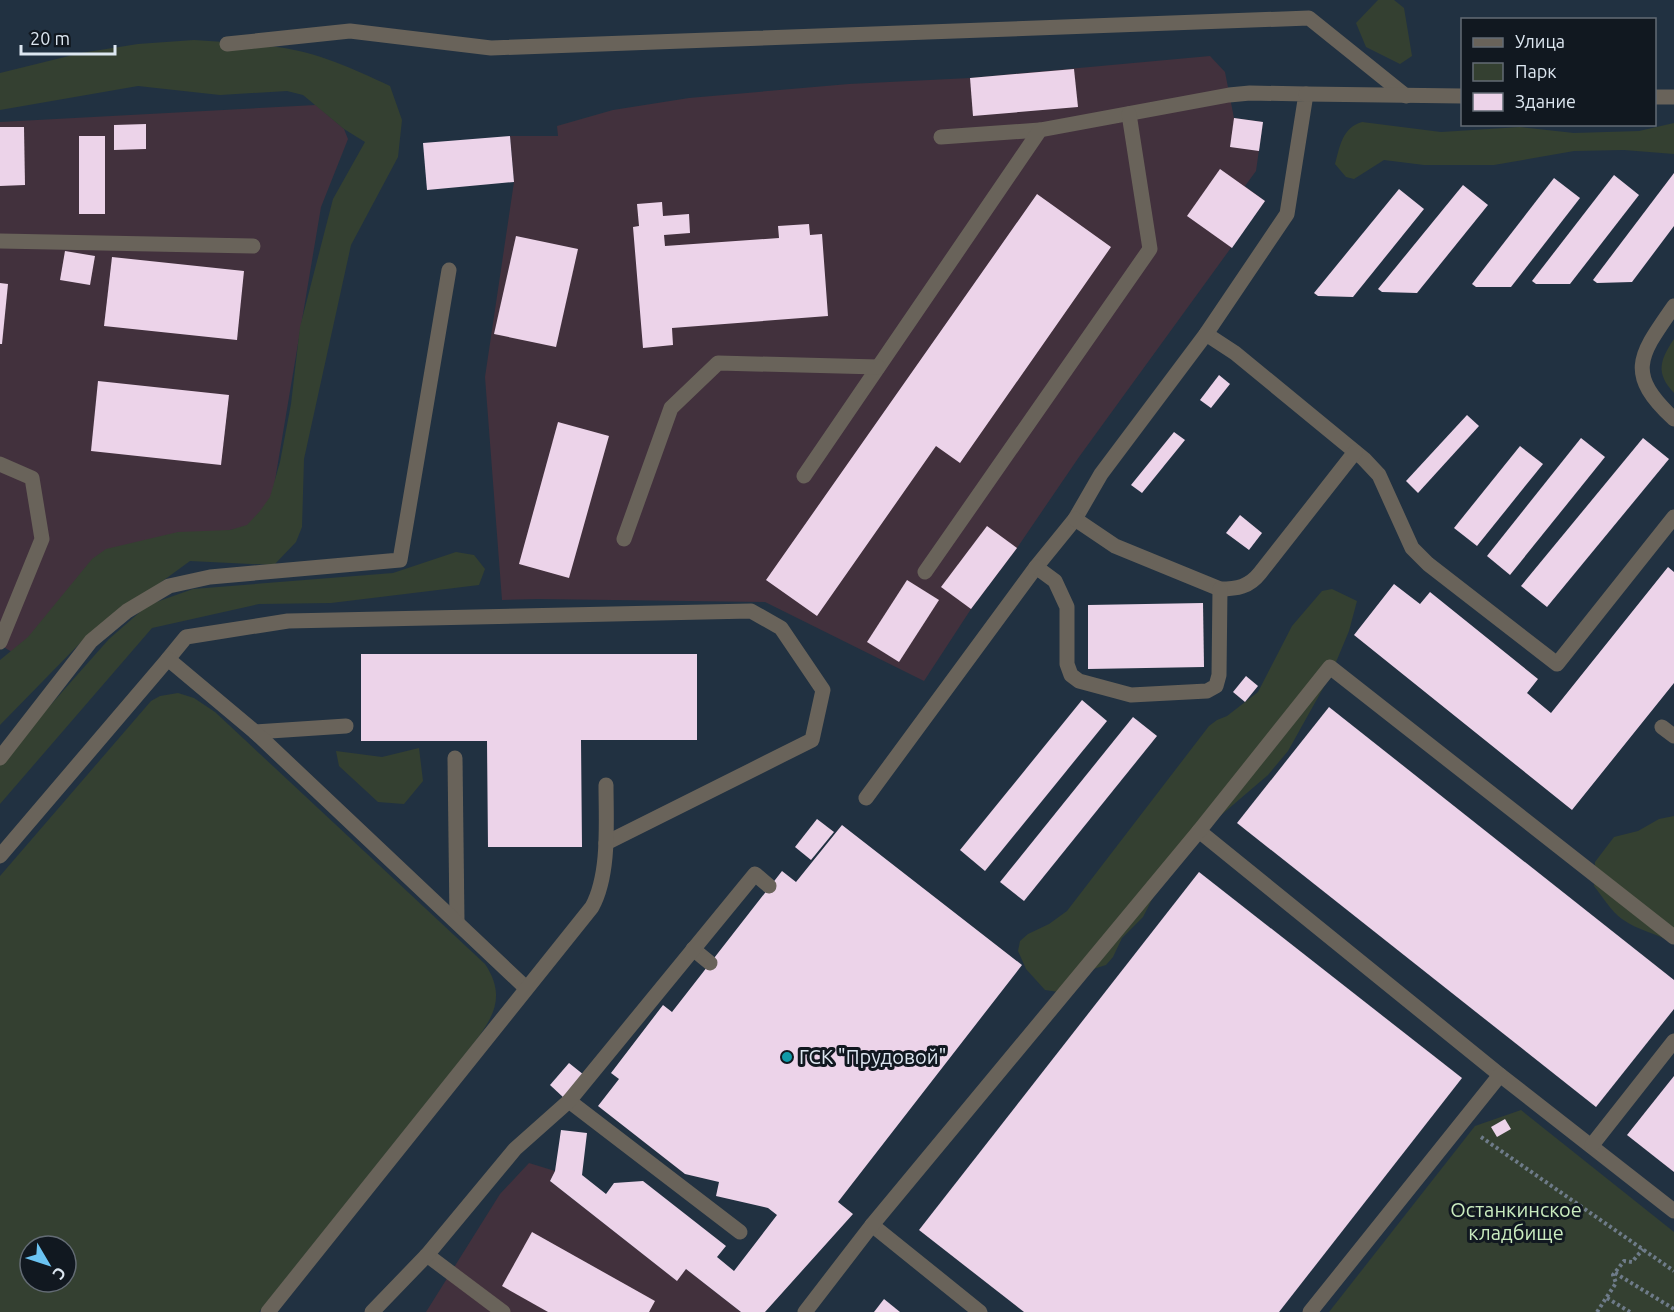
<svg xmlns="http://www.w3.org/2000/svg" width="1674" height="1312" viewBox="0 0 1674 1312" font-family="Ubuntu,sans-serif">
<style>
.industrial{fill:#42313d}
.green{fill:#344031;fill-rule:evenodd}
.building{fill:#ecd3e9}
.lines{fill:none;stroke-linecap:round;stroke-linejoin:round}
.path{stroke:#6e7b89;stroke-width:4;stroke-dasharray:3 3;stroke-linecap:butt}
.service{stroke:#69635a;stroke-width:15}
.minor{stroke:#69635a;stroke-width:15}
.culture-dot{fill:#0f9aa8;stroke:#111820;stroke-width:2}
.labels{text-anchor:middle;stroke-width:6;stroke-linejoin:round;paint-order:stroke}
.poi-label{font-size:20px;fill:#dde7f1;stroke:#111820;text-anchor:start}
.park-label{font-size:20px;fill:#caecbf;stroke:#111820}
</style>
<rect width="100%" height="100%" fill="#213141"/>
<!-- industrial -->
<g class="industrial">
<path d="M1210 56 1225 72 1234 118 1263 122 1256 171 1245 186 1265 201 1079 457 1017 548 971 609 924 681 765 602 538 599 502 600 485 377 514 182 510 136H558L557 126 613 110 689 98 849 84 970 78Z"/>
<path d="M316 105 344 129 348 139 321 207 268 522 92 560 24 659 0 645V122Z"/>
<path d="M529 1163 555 1171 550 1181 676 1280 686 1269 741 1312H426L500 1194Z"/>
</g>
<!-- green -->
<g class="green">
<path d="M1378 0H1394L1404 8 1412 56 1400 64 1366 47 1356 23Z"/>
<path d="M194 40C221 42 249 43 277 47 317 52 354 69 390 86L402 120 398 157 351 245 304 459 302 527 296 542 274 565 190 561 86 637 0 725V660L28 637 92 559 106 549 178 532 230 530 247 525 260 511 270 497 280 462 291 404 300 327 333 199 365 142 344 129 303 95 287 91 220 95 138 86 0 110V73L81 53 138 44Z"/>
<path d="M1362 122 1441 132 1520 127 1574 133 1639 131 1674 123V154L1624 150 1574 151 1494 165H1424L1384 160 1354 179 1346 177 1335 164C1340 146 1342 128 1362 122Z"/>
<path d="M1674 339V393C1655 373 1660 360 1674 339Z"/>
<path d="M456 552 474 555 485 569 479 585 331 603 259 604 152 628 0 804V762L109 639 148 605 193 589 393 573Z"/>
<path d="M1332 589 1357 601 1349 631 1331 674 1288 751 1268 775 1213 822 1169 866 1143 917 1122 938 1113 957 1106 965 1087 971 1065 993 1045 990 1026 969 1018 951 1020 941 1028 934 1049 924 1067 911 1209 726 1217 720 1227 716 1258 692 1292 626 1322 591Z"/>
<path d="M178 693 194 698 215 712 485 964C507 997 493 1018 471 1047L259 1312H0V876L151 701 160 696ZM30 1246H66V1282H30Z"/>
<path d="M419 748 423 781 404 804 378 802 339 766 336 751 382 757Z"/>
<path d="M1674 816V944C1658 933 1638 931 1622 919 1611 911 1602 896 1594 886L1595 862 1614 837 1638 831 1659 819Z"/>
<path d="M1521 1110 1674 1232V1312H1329L1475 1126Z"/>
</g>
<!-- building -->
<g class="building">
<path d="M1074 69 1078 107 973 116 970 78Z"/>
<path d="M1234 118 1263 122 1259 151 1230 147Z"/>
<path d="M146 124V149L114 150V125Z"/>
<path d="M0 127H24L25 185 0 186Z"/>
<rect x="79" y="136" width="26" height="78"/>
<path d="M510 136 514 182 427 190 423 143Z"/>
<path d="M1220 169 1265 201 1232 248 1187 216Z"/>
<path d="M1674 173V226L1632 282 1597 283 1593 280Z"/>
<path d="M1614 175 1639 195 1570 284H1536L1532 281Z"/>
<path d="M1554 178 1580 198 1511 287H1476L1472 284Z"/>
<path d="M1463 185 1488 205 1417 293 1382 292 1378 289Z"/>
<path d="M1399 189 1424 209 1353 297 1318 296 1314 293Z"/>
<path d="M1037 194 1111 247 960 463 936 446 817 616 766 580Z"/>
<path d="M662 202 663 216 689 214 690 233 664 235 665 246 779 238 778 226 809 224 810 235 822 234 828 316 672 328 673 345 643 348 633 227 639 226 637 204Z"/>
<path d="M516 236 578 249 556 347 494 334Z"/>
<path d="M65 251 95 256 90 285 60 280Z"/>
<path d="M112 257 244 271 237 340 104 326Z"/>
<path d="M0 283 8 284 2 344H0Z"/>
<path d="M1219 375 1230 384 1211 408 1200 400Z"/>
<path d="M98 381 229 395 221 465 91 451Z"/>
<path d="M1467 415 1479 426 1418 493 1406 481Z"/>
<path d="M558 422 609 436 569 578 519 564Z"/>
<path d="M1174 432 1185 440 1142 493 1131 485Z"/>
<path d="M1581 438 1605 457 1510 575 1487 556Z"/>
<path d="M1643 438 1669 459 1547 607 1521 586Z"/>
<path d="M1520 446 1543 464 1477 546 1454 528Z"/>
<path d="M1240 515 1262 533 1249 550 1226 533Z"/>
<path d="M987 526 1017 548 971 609 941 587Z"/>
<path d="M1668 567 1674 572V683L1572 810 1354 635 1394 584 1420 604 1430 592 1538 679 1527 693 1551 713Z"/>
<path d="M907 580 939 600 899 662 867 642Z"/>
<path d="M1203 603 1204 667 1088 669V605Z"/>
<path d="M361 654H697V740H581L582 847H488L487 741H361Z"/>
<path d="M1246 676 1258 686 1245 702 1233 692Z"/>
<path d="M1082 700 1107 721 985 871 960 850Z"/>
<path d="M1329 707 1674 980V1009L1596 1107 1237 823Z"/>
<path d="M1133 717 1157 736 1024 901 1000 882Z"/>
<path d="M817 819 834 832 811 860 795 847Z"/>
<path d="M842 825 1022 965 838 1202 853 1214 765 1312H741L686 1269 677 1281 550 1181 555 1171 561 1130 587 1133 582 1175 606 1194 614 1183 643 1181 726 1246 717 1257 734 1271 777 1215 768 1208 716 1196 719 1182 685 1174 598 1106 619 1079 611 1073 663 1005 672 1012 782 871 796 882Z"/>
<path d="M1199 872 1462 1078 1279 1312H1024L919 1230Z"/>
<path d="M569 1063 584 1075 564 1098 550 1085Z"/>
<path d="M1674 1076V1172L1627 1135Z"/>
<path d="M1505 1119 1511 1129 1497 1137 1491 1127Z"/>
<path d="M532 1232 655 1301 649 1312H548L502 1286Z"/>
<path d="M884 1299 900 1312H874Z"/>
</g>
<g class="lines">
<!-- path -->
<g class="path">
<path d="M1481 1137 1674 1271"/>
<path d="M1615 1273 1674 1309"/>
<path d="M1607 1298 1630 1312"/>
<path d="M1597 1312 1616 1283 1613 1275 1624 1261 1632 1262 1643 1249"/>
</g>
<!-- service -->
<g class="service">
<path d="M227 44 350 31 491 48 1309 18 1406 96"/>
<path d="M941 137 1040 130"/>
<path d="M0 241 253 246"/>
<path d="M1674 306C1640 355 1624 373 1674 419"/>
<path d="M1206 334 1235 353 1364 459 1379 475 1412 548 1428 564 1557 664 1674 517"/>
<path d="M0 464 32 478 42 539 0 642"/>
<path d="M804 476 1040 130 1229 95 1250 93 1306 94 1287 214 1206 334 1101 474 1075 519 1036 567 866 798"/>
<path d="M1075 519 1115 546 1220 589C1237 589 1249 587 1260 573L1355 452"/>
<path d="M624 539 671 408 718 363 878 367"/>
<path d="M1036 567 1055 581 1067 607V664L1071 675 1079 681 1131 695 1207 691 1216 686 1219 675 1220 589"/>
<path d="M925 572 1150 249 1129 114"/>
<path d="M168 659 186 637 288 621 751 611 781 628 823 690 812 740 606 843"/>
<path d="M1662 727 1674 736"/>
<path d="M255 732 346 726"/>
<path d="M0 758 91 641 127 611 169 586 210 577 400 560 449 270"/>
<path d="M455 758 457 921"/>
<path d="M1199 831 1500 1075 1674 1211"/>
<path d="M0 856 168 659 255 732 526 988"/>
<path d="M693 949 710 963"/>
<path d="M569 1101 740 1232"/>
<path d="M1592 1145 1674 1041"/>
<path d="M872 1225 980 1312"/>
<path d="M427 1255 503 1312"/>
<path d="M268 1312 592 907C610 874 606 822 606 785"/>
<path d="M372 1312 427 1255 515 1149 569 1101 755 874 769 886"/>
<path d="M805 1312 872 1225 1199 831 1330 667 1674 937"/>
<path d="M1310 1312 1500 1075"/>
</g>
<!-- minor -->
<g class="minor">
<path d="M1306 94 1462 96"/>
<path d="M1654 97H1674"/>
</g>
</g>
<!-- markers -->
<circle class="culture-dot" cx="787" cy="1057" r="6"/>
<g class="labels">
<!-- poi labels -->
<g class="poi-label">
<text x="799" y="1064">ГСК "Прудовой"</text>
</g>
<!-- park labels -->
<g class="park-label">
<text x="1516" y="1217">Останкинское<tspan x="1516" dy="23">кладбище</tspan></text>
</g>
</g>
<!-- legend -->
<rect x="1461" y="18" width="195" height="108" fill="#111820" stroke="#636b74" stroke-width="1.5"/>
<rect x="1473" y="38" width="30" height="9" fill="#69635a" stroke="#636b74" stroke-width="1.5"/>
<text x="1515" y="48" font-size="18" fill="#dde7f1">Улица</text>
<rect x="1473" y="63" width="30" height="18" fill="#344031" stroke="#636b74" stroke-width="1.5"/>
<text x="1515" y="78" font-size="18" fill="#dde7f1">Парк</text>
<rect x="1473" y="93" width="30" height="18" fill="#ecd3e9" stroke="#636b74" stroke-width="1.5"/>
<text x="1515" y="108" font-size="18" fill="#dde7f1">Здание</text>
<!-- north arrow -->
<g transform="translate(48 1264) rotate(129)"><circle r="28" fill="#111820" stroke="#636b74" stroke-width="1.5"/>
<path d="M0-4.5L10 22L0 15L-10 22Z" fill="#6bc3f2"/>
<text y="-9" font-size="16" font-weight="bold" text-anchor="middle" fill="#dde7f1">С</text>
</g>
<!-- scale -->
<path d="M21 45v9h94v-9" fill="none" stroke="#dde7f1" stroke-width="3"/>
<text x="30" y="45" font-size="18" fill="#dde7f1" stroke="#111820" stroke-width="4.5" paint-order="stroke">20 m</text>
</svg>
